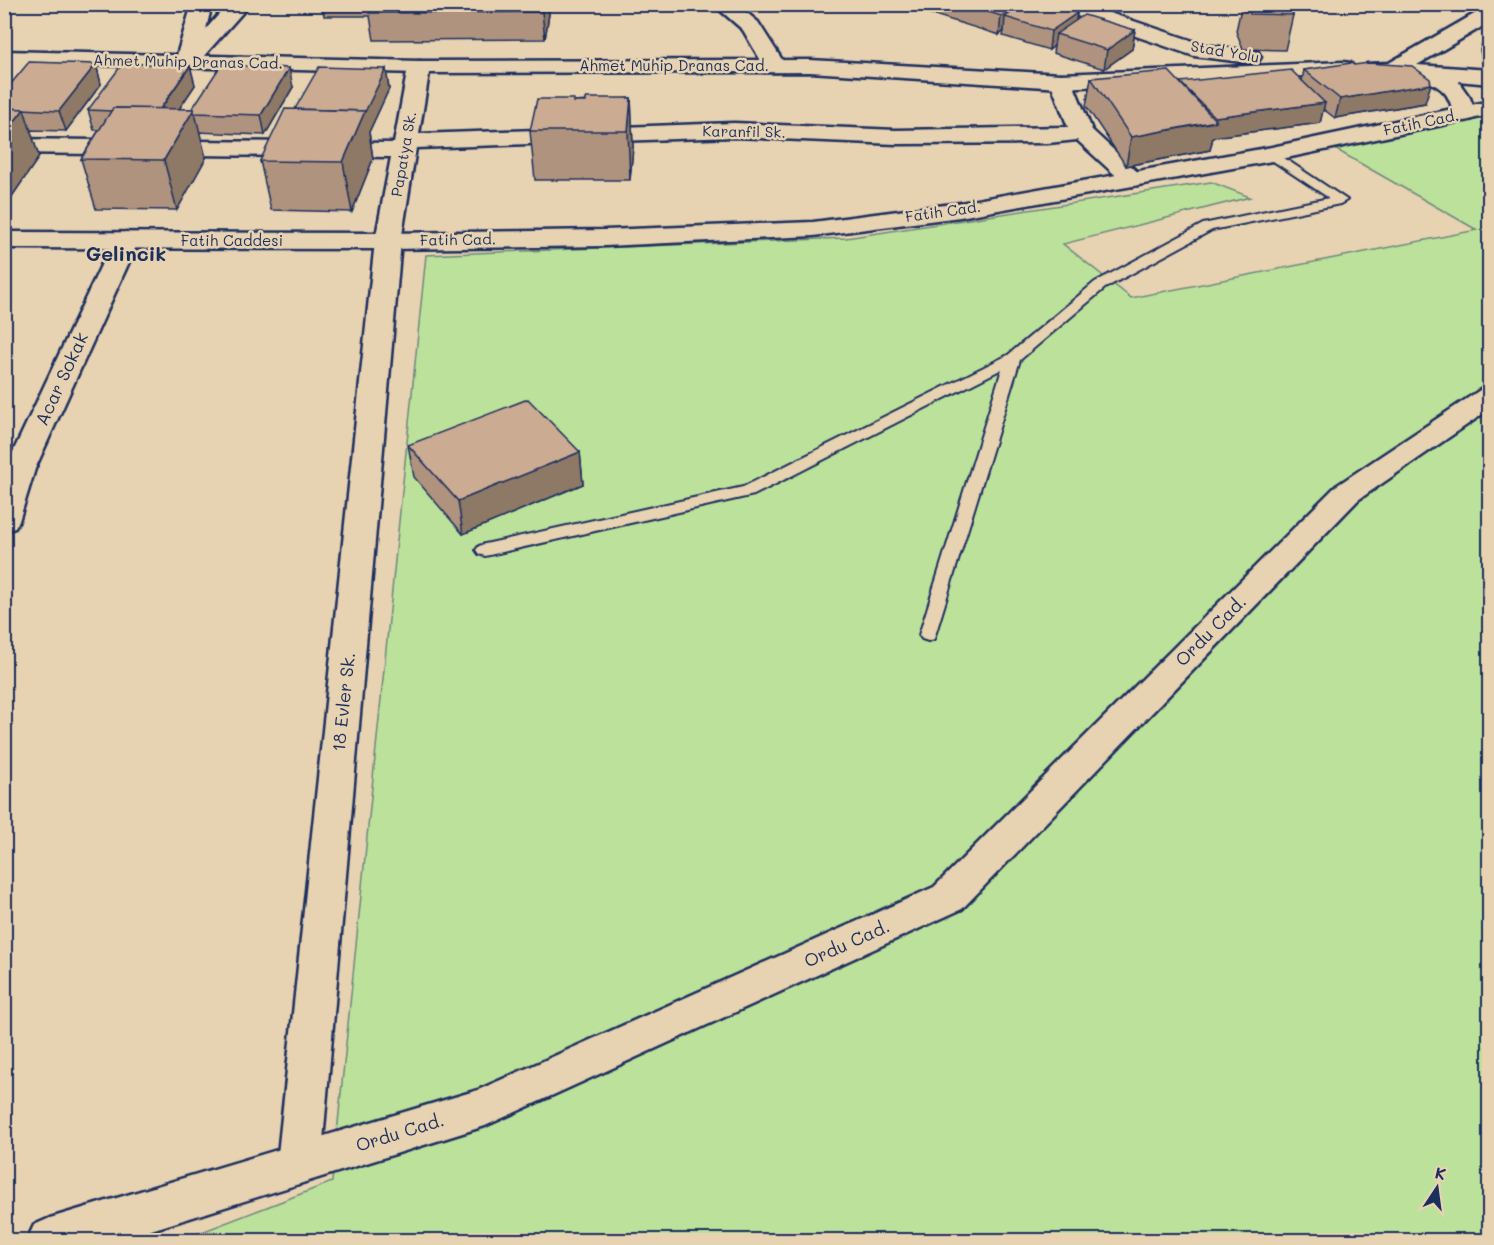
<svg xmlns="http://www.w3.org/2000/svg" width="1494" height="1245" viewBox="0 0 1494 1245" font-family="Mali,sans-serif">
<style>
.green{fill:#bce19b;stroke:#6c887c;stroke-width:1.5}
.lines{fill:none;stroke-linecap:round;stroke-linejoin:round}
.lane-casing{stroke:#1b2f5e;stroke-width:4}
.street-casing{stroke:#1b2f5e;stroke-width:5}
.secondary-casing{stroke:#1b2f5e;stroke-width:5}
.highway-casing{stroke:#1b2f5e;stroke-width:5}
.lane{fill:#e7d2b1;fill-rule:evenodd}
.street{fill:#e7d2b1;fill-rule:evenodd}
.secondary{fill:#e7d2b1;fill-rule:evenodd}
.highway{fill:#e7d2b1;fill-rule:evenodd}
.wall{fill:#af937e;stroke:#1b2f5e;stroke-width:1.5}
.shaded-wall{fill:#8e7866;stroke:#1b2f5e;stroke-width:1.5}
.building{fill:#cbab92;stroke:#1b2f5e;stroke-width:1.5}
.labels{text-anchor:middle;stroke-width:5;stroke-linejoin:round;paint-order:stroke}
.far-street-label{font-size:15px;fill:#1b2f5e;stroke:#e7d2b1}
.street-label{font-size:18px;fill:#1b2f5e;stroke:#e7d2b1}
.far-district-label{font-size:20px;font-weight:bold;fill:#1b2f5e;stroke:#e7d2b1}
</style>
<rect width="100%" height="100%" fill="#e7d2b1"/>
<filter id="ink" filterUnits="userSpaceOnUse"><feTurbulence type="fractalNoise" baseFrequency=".0167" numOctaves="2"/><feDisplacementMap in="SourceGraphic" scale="12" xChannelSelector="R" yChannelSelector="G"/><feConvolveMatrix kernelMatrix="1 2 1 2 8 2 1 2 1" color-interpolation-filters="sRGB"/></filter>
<g filter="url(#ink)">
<!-- green -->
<path class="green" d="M1489 111V1240H181L332 1182 426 255 846 238 1211 182 1250 197 1063 244 1131 298 1477 230 1335 149Z"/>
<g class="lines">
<!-- lane casing -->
<g class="lane-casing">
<path id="lane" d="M1272 150 1347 200 1340 204 1212 230 1105 288 1020 360 934 639 928 641 922 639 919 635 1002 369 754 495 485 556 479 554 476 550 479 546 485 544 743 487 1008 355 1095 282 1203 224 1329 198 1267 157 1266 154Z"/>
</g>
<!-- street casing -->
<g class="street-casing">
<g id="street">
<path d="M192 4H212L206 29 228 4H250L194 67 186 68 178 67 175 62Z"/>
<path d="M713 4H736L758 22 786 66 783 71 775 72 767 71 743 30Z"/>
<path d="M21 52 29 53 32 58 12 86 4 87C4 72 3 56 21 52Z"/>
<path d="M419 61 427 62 430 67 419 134 734 123 896 130 1068 127 1050 81 1053 76 1061 74 1069 76 1072 81 1092 130 1145 179 1141 184 1133 186 1125 184 1077 140 1048 143 896 144 734 137 416 148 401 241 321 1164 315 1178 299 1184 283 1178 277 1164 375 241 391 157 4 153V139L394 143 408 67 411 62Z"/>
<path d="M126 232 135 235 139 240 35 469 19 521 15 528 4 531 5 469 113 240 117 235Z"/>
</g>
</g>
<!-- secondary casing -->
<g class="secondary-casing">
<g id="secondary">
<path d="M1051 4H1083L1205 45 1258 52 1261 57 1258 62 1250 63 1194 56 1054 8Z"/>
<path d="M1490 7V22L1417 65 1490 70V84L1458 81 1470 98 1476 114 1473 119 1465 121 1457 119C1452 111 1451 100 1445 93 1427 72 1391 80 1367 74L1364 69 1367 64 1389 63 1483 9Z"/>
<path d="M4 51 419 61 810 60 1061 74 1343 62 1351 63 1354 68 1351 73 1343 74 1061 88 810 72 419 73 4 63Z"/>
<path d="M1490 388V409L1358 500 962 909 485 1126 119 1240H27L34 1225 50 1218 478 1090 934 887 1336 486 1480 390Z"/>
</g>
</g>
<!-- highway casing -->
<g class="highway-casing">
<path id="highway" d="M1490 101V115L1272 161 960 217 813 236 605 246 388 249 4 248V232L388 233 605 230 813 222 960 203 1272 147Z"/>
</g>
<!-- lane -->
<use href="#lane" class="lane"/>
<!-- street -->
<use href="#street" class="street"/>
<!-- secondary -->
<use href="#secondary" class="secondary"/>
<!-- highway -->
<use href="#highway" class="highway"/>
</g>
<!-- wall -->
<g class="wall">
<path d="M322 4H548L549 14 545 39 374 40 370 16H324Z"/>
<path d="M896 4H915L909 8Z"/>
<path d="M929 4H1047L1077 13 1076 21 1135 30 1132 49 1104 69 1053 53 1054 46 1049 50 1003 36 1004 31 999 35 928 13Z"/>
<path d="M1242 4H1289L1293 15 1285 50 1243 49 1236 31Z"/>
<path d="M1483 40H1490V66H1483L1480 50Z"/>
<path d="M96 64 101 84 66 131 30 130 39 157 4 208V92Z"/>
<path d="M1354 65 1425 103 1335 118 1323 109 1320 123 1213 137 1210 150 1126 166 1086 106 1091 78 1180 82 1302 81 1304 70Z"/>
<path d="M190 66 195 85 179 109H192L293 87 265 135 199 132 206 158 177 210 96 209 81 159 99 130H94L88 110Z"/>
<path d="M386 69 389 89 369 132 373 159 352 212 271 210 260 161 295 109Z"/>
<path d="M631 98 633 147 630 180H535L530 131 574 102Z"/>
<path d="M408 445 580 452 583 484 463 534 414 477Z"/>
</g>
<!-- shaded-wall -->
<g class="shaded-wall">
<path d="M543 4H548L549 14 545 39 542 12Z"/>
<path d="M909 4H915L909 8Z"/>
<path d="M1017 4H1026L1005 17 1004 31 999 35 1001 16Z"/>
<path d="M1077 13 1074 32 1056 34 1054 46 1049 50 1051 31Z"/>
<path d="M1135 30 1132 49 1104 69 1107 50Z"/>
<path d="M96 64 101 84 66 131 59 111Z"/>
<path d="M190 66 195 85 163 133 158 113Z"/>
<path d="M289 68 293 87 265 135 261 115Z"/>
<path d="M386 69 389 89 369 132 373 159 352 212 343 162 365 111Z"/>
<path d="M1431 84 1425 103 1335 118 1340 99Z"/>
<path d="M631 98 633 147 630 180 628 131Z"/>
<path d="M1325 103 1320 123 1213 137 1210 150 1126 166 1131 137 1214 122 1215 117Z"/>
<path d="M24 109 39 157 4 208V135Z"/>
<path d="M194 109 206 158 177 210 164 160Z"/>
<path d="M580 452 583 484 463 534 458 501Z"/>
</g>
<!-- building -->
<g class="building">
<path d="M372 4H543L542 12 369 13Z"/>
<path d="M963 4H1017L1001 16Z"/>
<path d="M1024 4H1047L1077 13 1051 31 1005 17Z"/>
<path d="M1246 4H1289L1293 15 1250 14Z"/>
<path d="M1084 15 1135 30 1107 50 1056 34Z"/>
<path d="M1483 40H1490V56H1486Z"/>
<path d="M29 62 96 64 59 111 4 108V92Z"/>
<path d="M123 63 190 66 160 109 113 108 112 111 88 110Z"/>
<path d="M1351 63 1354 65 1369 63 1412 66 1430 79 1431 84 1340 99 1304 70Z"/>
<path d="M221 65 289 68 261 115 194 113V109H192Z"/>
<path d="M319 67 386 69 365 112V111L295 109Z"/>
<path d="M1291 70 1325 103 1215 117 1180 82Z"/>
<path d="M1169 71 1216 121 1131 137 1091 78Z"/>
<path d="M586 98H631L628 131H530L537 99H574V102H586Z"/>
<path d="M4 108 24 109 4 135Z"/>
<path d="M113 108 194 109 164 160 81 159Z"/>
<path d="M285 109 365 111 343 162 260 161Z"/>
<path d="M528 399 580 452 458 501 408 445Z"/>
</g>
</g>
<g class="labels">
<!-- far-street labels -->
<g class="far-street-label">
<text transform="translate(1225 52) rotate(10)" y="5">Stad Yolu</text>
<text transform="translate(188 62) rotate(1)" y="5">Ahmet Muhip Dranas Cad.</text>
<text x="674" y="71">Ahmet Muhip Dranas Cad.</text>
<text transform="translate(1421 123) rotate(-12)" y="5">Fatih Cad.</text>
<text transform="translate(744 132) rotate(1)" y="5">Karanfil Sk.</text>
<text transform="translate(404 154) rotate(-80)" y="5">Papatya Sk.</text>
<text transform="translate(943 212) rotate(-8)" y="5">Fatih Cad.</text>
<text transform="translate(458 240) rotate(-1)" y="5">Fatih Cad.</text>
<text x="232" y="246">Fatih Caddesi</text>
</g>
<!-- street labels -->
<g class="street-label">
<text transform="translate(62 379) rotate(-65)" y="6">Acar Sokak</text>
<text transform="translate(1211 631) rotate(-45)" y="6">Ordu Cad.</text>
<text transform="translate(344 702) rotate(-84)" y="6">18 Evler Sk.</text>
<text transform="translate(847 944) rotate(-24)" y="6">Ordu Cad.</text>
<text transform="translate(400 1133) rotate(-17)" y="6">Ordu Cad.</text>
</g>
<!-- far-district labels -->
<g class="far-district-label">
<text x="126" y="261">Gelincik</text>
</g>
</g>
<!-- margin -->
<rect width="1494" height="1245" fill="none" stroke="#e7d2b1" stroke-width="24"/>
<rect x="12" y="12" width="1470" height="1221" fill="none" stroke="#1b2f5e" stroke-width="2" filter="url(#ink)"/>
<!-- north arrow -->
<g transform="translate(1437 1188) rotate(13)" stroke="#e7d2b1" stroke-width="4.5" paint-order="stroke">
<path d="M0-4.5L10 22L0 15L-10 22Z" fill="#1b2f5e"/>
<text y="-9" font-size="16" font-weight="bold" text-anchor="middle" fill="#1b2f5e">K</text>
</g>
</svg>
